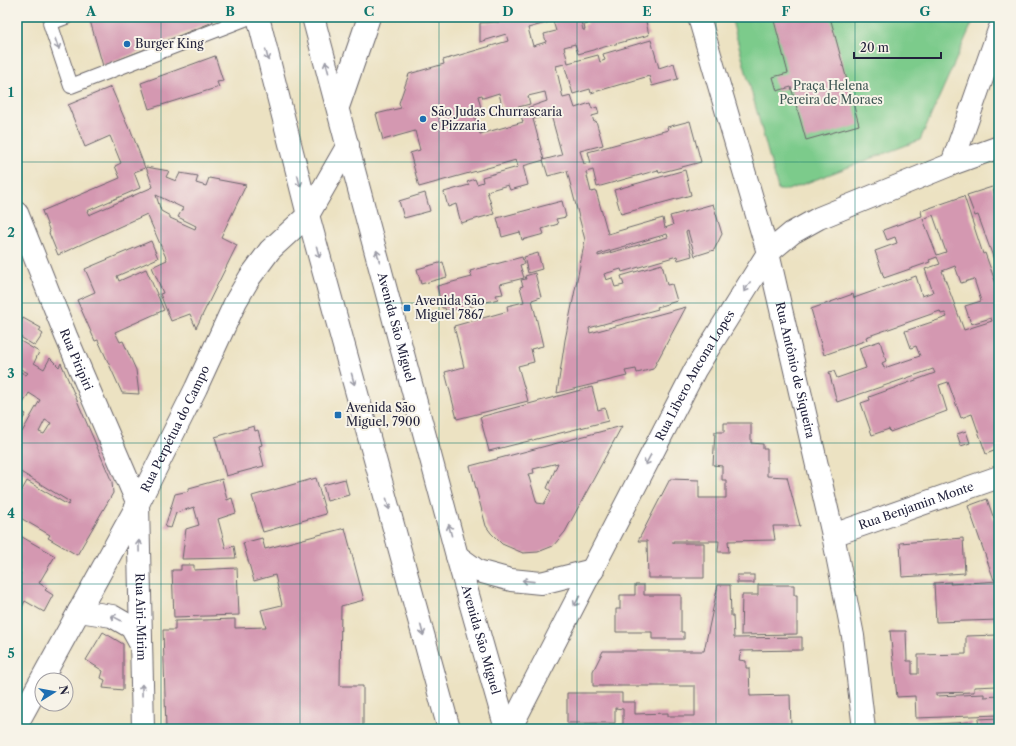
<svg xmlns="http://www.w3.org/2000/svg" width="1016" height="746" viewBox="0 0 1016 746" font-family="'Libre Caslon Text',serif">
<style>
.green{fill:#7ccb8b;stroke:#4f7663}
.building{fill:#d498b1;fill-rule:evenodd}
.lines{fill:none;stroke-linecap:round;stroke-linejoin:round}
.service-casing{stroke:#69656a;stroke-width:16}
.minor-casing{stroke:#69656a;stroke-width:24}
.primary-casing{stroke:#69656a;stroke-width:24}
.service{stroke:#fff;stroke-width:14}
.minor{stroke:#fff;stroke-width:22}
.primary{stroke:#fff;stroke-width:22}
.oneway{stroke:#9c9ca7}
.grid{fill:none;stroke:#0f766e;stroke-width:1;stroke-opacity:0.55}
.poi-dot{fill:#1f6fb2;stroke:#f7f3e8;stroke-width:1.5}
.labels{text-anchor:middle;stroke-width:4;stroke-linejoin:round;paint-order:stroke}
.poi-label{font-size:12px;fill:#22223b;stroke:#f7f3e8;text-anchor:start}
.park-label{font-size:12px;fill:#3d5553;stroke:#f7f3e8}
.street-label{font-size:12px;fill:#22223b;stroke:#f7f3e8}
.neatline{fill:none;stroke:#0f766e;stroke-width:1.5}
.grid-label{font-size:13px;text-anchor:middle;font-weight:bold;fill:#0f766e}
</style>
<rect width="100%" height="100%" fill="#f7f3e8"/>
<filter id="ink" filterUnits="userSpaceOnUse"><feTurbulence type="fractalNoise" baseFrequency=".025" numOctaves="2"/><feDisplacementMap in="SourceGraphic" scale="8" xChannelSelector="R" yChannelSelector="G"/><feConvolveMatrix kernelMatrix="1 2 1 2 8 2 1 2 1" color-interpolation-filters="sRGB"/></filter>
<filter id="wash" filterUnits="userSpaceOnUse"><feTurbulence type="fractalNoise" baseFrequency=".012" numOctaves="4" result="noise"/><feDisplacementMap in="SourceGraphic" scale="16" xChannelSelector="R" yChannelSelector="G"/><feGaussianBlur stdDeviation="0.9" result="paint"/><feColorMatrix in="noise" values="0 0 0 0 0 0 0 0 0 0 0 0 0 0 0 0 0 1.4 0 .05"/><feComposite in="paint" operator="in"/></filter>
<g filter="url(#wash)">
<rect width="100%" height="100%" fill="#ece2c2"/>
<!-- green -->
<path class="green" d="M731 17H975L920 140 788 190H778L777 185Z"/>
<g id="blocks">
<!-- building -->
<g class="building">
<path d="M89 17H212L213 22 103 66Z"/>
<path d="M499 17H580L583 30H585L584 25 588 24 586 18 589 17H645L649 35 578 54 575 44 564 47 568 63 598 55 600 62 605 60 603 54 651 40 659 68 674 63 678 79 652 86 649 76 591 93 590 89 573 94 564 64 556 66 563 98 571 96 575 108 590 103 592 109 597 107 599 114 592 116 594 122 596 121 603 145 580 151 584 164 591 163 588 152 668 130 667 127 690 121 701 162 659 173 658 170 597 187 593 170 586 172 591 192 596 191 608 234 663 218 665 228 673 225 670 216 713 204 722 234 714 250 695 256 688 231 686 232 692 256 678 260 677 256 622 272 621 269 604 274 606 280 612 278 615 287 624 285 621 276 662 264 667 285 672 284 677 301 657 307 658 309 589 328 590 333 686 307 653 369 637 373 636 369 625 371 627 376 557 393 565 340 585 240 567 171 548 176 543 160 562 155 551 115 533 119 544 160 523 166 528 185 510 190 508 185 487 191 494 214 461 223 456 204 448 207 444 192 469 185 467 182 475 179 477 184 483 182 482 177 518 167 516 160 419 187 410 153 420 150 415 131 383 140 376 114 401 108 399 103 409 74 444 64 443 60 508 41 506 34 480 42V23L499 22ZM553 21 556 31 544 34 546 42 533 46 528 28ZM545 92 547 101 524 109 526 115 521 116 523 122 480 134 474 115 482 112 478 96 482 95 483 98 499 93 503 111 530 104 528 96ZM667 234 668 237 598 256V254Z"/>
<path d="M773 17H830L859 125 806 140 791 87 777 91 773 77 788 73Z"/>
<path d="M215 56 223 81 217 82 219 87 149 109 141 83Z"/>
<path d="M111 87 129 129 130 128 145 168 134 172 140 188 87 211 89 215 153 187 146 167 169 171 166 177 176 181 180 173 198 176 196 183 206 186 209 178 246 185 221 237 237 245 196 328 190 314 171 321 160 294 163 293 152 267 167 260 147 214 58 255 49 233 50 232 42 211 120 178 115 166 121 163 110 136 85 147 68 105ZM156 195 183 208 178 217 196 226 195 229 170 218V216L161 211Z"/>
<path d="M685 170 691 195 621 214 614 190Z"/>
<path d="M992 187 999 205 996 206 999 215V267L997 268 978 215 975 216 967 195Z"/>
<path d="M425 193 430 211 404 218 399 201Z"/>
<path d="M964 196 983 254 985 253 999 292V449L986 454 972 414 961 418 948 382 939 385 947 411 890 432 889 429 872 435 861 403 870 400 869 397 935 373 933 369 837 402 829 372 834 371 837 378 866 368 859 348 880 341 886 361 882 363 884 368 920 356 916 346 911 348 905 331 947 317 945 313 941 314 940 311 866 337 867 340 824 355 811 309 853 294 854 298 916 276 922 296 933 292 925 269 940 264 937 257 929 260 930 262 884 278 875 251 897 243 895 237 887 240 883 230 922 216 921 211ZM933 215 946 252 937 255 923 219ZM955 266 961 283 974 279 981 301 965 306 971 324 991 318 992 321 964 330 942 271Z"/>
<path d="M562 201 566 217 556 219 558 224 542 229 544 234 522 240 520 232 502 237 497 218Z"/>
<path d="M151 241 158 258 117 276 119 281 146 269 164 310 115 332 120 342 123 341 136 370 139 394 122 393 98 340 95 341 77 300 95 292 85 269Z"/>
<path d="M538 253 542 269 528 273 524 257Z"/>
<path d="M522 257 524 264 520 265 524 278 500 284 503 294 496 295 498 299 460 309 446 311 445 308H442L437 286 472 277 470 271Z"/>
<path d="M443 262 447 277 421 284 417 269Z"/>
<path d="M535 273 541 297 532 300 543 346 531 349 534 362 518 366 528 401 457 419 445 372 464 367 454 326 508 311 507 306 524 302 520 287 523 286 521 280 526 279 525 276Z"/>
<path d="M23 318 41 328 39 331 43 334 35 346 17 335V329Z"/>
<path d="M17 339 39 352 34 363 44 369 50 358 59 367 61 363 112 482 113 493 77 555 48 538 50 535 17 516V499L27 481 68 505 70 502 19 471 17 474V429L22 432 40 400 29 393 19 410 26 414 21 422 17 419V370L26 375 28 373 17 367ZM45 420 51 423 44 434 39 432Z"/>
<path d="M592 387 598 410 605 408 608 421 489 451 480 417Z"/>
<path d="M724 423H751V443L763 444V449H767V476L787 477 800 526H773L775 540 728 541 729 552H718L719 541H673V543H704V578H648L647 541H638L670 479 699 480V498H726V480H722V466L713 465 715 432H724Z"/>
<path d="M254 426 255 431 258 430 262 445 259 446 264 466 226 476 215 437Z"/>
<path d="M622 426 565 532 553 546 538 552 523 553 502 544 491 533 486 526 470 466ZM558 463 547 488 551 491 544 504 537 503 528 474 534 473 533 469Z"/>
<path d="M966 431 970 443 961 446 957 434Z"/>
<path d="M316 478 326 514 263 532 252 496Z"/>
<path d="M222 479 227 500 232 498 236 513 218 519 226 549 234 546 236 558 182 559 186 529 199 525 194 507 176 513 171 528 165 527 175 494 189 491V488Z"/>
<path d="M345 479 349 495 327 501 323 485Z"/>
<path d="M987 499 994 519 999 517V579L994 580 968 506Z"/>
<path d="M345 528 364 600 341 606 340 686H363V729H166L163 630H175V621L235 619V628L266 627 261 610 282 605 275 575 254 581 243 543 262 538 265 549Z"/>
<path d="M17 534 55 556 39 583 47 588 45 590 53 595 44 612 25 601 17 616V579L21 573 17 570Z"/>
<path d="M963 538 965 573 902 577 900 543Z"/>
<path d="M181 565H194V570L237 568 239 615 174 617 172 570H181Z"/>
<rect x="737" y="575" width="17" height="8"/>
<path d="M999 581V620L936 622 934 583 951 582 950 584Z"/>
<path d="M635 585H644V595H681V632H684V639H652V632H616V609H620V595H635Z"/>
<path d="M718 585H730L731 616H733L734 638 802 637V650L741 651 739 660 746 661V668H749L750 696 790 695 791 729H612V725L623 724V709L615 708V723H567V693H622V702H635V714L668 713V716H695V686H593V671L603 651H704Z"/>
<path d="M758 585H794V595H797V634L741 635 742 595H758Z"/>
<path d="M890 631H906L907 661H912V674H918V655L966 654V636L999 635V693H997V686L974 687V692L936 693V696L984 694V697L999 696V715L916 718 915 696 897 697Z"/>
<path d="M103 632 123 644V690L103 688 105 680 101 678 103 671 86 660Z"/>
<path d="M999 718V729H979L978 719Z"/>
<path d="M972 722V729H900L899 726Z"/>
</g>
</g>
</g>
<g filter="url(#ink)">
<use href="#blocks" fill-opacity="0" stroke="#69656a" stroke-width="1"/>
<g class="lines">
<!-- service casing -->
<g class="service-casing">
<path id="service" d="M66 17 50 23 71 86 250 17"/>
</g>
<!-- minor casing -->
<g class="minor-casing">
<g id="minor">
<path id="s1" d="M699 17 768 253 801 396 833 535 853 636 864 729"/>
<path d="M338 107 369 17"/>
<path d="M952 164 999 30"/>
<path id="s2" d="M17 213 66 336 138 504 143 729"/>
<path id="s3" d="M833 535 999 477"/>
<path d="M457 556 478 571 511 580 541 583 593 570"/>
<path d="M79 611 112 616 131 627 141 645"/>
<path id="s4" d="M17 724 138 504 196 388 236 301 250 277 270 250 308 215 348 145"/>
<path id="s5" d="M510 729 695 370 768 253 792 233 819 218 952 164 999 147"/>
</g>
</g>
<!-- primary casing -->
<g class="primary-casing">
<g id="primary">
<path d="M258 17 308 215 449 729"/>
<path id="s6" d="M313 17 457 556 506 729"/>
</g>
</g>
<!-- service -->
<use href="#service" class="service"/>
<!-- minor -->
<use href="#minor" class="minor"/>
<!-- primary -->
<use href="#primary" class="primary"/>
</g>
<!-- one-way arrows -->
<defs><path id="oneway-shaft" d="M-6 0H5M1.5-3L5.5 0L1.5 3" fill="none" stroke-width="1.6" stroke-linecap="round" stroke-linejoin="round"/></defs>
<g class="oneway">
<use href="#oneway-shaft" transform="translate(57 44) rotate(71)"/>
<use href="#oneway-shaft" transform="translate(267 55) rotate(76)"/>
<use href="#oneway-shaft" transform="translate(327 67) rotate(-105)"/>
<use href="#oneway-shaft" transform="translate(299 181) rotate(76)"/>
<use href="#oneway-shaft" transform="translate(318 252) rotate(75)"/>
<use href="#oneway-shaft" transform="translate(378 256) rotate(-105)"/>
<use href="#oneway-shaft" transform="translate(747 287) rotate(122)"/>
<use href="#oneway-shaft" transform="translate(353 379) rotate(75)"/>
<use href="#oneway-shaft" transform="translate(648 460) rotate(118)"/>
<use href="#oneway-shaft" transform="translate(388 504) rotate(75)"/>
<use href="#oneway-shaft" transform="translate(450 530) rotate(-105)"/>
<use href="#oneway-shaft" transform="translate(139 546) rotate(-91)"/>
<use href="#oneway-shaft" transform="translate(528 581) rotate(-174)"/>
<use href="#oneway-shaft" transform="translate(577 601) rotate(118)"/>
<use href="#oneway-shaft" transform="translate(116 618) rotate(-152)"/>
<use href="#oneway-shaft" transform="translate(422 630) rotate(75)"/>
<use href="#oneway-shaft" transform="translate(142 690) rotate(-91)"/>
</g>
</g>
<!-- grid -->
<path class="grid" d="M161 17V729M300 17V729M439 17V729M577 17V729M716 17V729M855 17V729M17 162H999M17 303H999M17 443H999M17 584H999"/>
<!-- markers -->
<g class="poi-dot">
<circle cx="127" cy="44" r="4"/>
<circle cx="423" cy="119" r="4"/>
<rect x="403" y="304" width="8" height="8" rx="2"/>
<rect x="334" y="411" width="8" height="8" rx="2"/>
</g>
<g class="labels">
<!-- poi labels -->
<g class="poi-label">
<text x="135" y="48">Burger King</text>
<text x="431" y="116">São Judas Churrascaria<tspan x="431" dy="14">e Pizzaria</tspan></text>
<text x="415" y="305">Avenida São<tspan x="415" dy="14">Miguel 7867</tspan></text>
<text x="346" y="412">Avenida São<tspan x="346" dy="14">Miguel, 7900</tspan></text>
</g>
<!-- park labels -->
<g class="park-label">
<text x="831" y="90">Praça Helena<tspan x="831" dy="14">Pereira de Moraes</tspan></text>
</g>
<!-- street labels -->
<g class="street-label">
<text dy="4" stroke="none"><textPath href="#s6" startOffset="321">Avenida São Miguel</textPath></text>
<text dy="4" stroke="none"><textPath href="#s2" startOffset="158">Rua Piripiri</textPath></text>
<text dy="4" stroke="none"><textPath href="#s1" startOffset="366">Rua Antônio de Siqueira</textPath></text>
<text dy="4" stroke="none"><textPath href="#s5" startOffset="399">Rua Libero Ancona Lopes</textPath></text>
<text dy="4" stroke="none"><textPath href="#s4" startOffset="335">Rua Perpétua do Campo</textPath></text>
<text dy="4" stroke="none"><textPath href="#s3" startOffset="88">Rua Benjamin Monte</textPath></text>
<text dy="4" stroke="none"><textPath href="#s2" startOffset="428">Rua Airi-Mirim</textPath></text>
<text dy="4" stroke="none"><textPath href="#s6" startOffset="645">Avenida São Miguel</textPath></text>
</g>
</g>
<!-- margin -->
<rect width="1016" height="746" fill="none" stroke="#f7f3e8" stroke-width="44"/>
<!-- north arrow -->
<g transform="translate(54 692) rotate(79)"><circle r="19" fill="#f7f3e8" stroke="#a29fa3"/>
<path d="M0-3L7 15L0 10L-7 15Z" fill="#1f6fb2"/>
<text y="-6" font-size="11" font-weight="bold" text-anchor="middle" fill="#22223b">N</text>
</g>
<!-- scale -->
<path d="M854 52v6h87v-6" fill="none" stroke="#22223b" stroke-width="2"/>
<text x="860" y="52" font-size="12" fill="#22223b" stroke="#f7f3e8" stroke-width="3" paint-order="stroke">20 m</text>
<rect x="22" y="22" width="972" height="702" class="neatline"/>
<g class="grid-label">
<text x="91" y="16">A</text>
<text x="230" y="16">B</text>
<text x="369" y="16">C</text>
<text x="508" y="16">D</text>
<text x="647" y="16">E</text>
<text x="786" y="16">F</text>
<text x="925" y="16">G</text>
<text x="11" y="97">1</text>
<text x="11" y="237">2</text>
<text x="11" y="378">3</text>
<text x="11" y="518">4</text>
<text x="11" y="658">5</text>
</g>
</svg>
